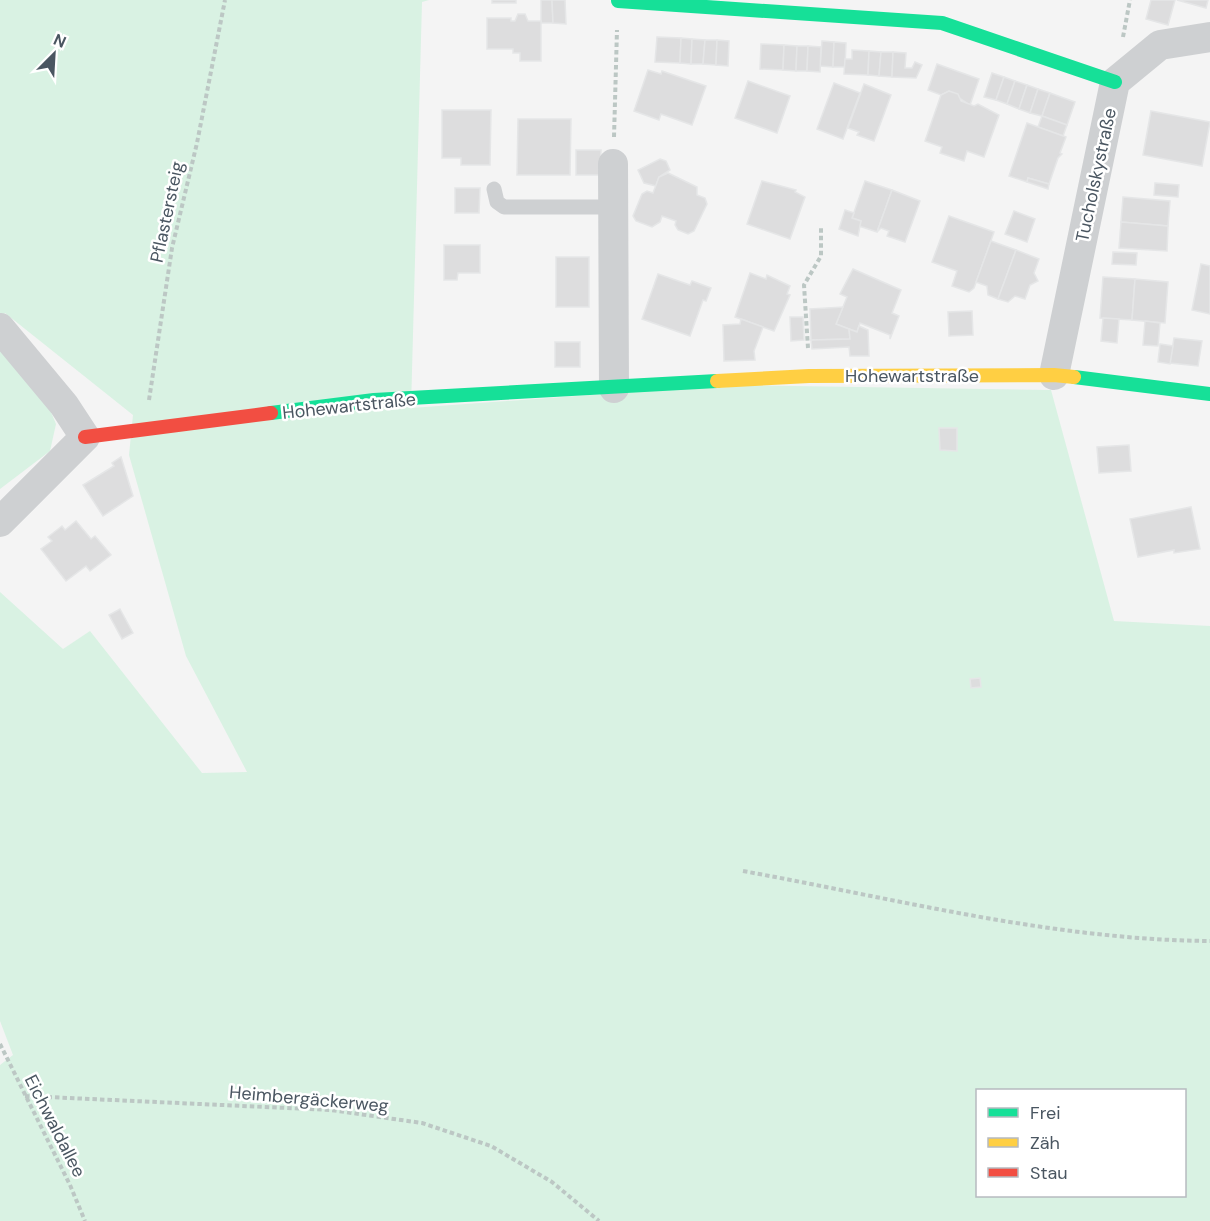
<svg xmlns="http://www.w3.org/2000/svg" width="1210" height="1221" viewBox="0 0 1210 1221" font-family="'DM Sans',sans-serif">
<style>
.green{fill:#d9f2e3;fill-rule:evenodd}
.building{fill:#ddddde;stroke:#e5e6e7;stroke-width:1.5}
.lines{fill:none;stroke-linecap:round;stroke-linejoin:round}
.path{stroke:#bcc7c4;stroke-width:4;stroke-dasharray:4.5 3;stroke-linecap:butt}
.lane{stroke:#ced0d2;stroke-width:15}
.street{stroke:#ced0d2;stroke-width:30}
.fast{stroke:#16e098;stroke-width:14}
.slow{stroke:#ffcf43;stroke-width:14}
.jam{stroke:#f24e42;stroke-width:14}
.labels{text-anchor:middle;stroke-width:5;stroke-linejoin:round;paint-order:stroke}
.street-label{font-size:18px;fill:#4a5661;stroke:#fff}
</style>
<rect width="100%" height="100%" fill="#f4f4f4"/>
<!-- green -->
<g class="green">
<path d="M0 0H429L422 2 411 408 729 385 1051 390 1114 621 1210 626V1221H0V1065L13 1055 0 1021V592L63 649 90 631 202 773 247 772 186 656 129 455 133 415 5 313 0 318ZM978 1090H1184V1196H978Z"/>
<path d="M0 346 45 398 56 424 50 451 0 489Z"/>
</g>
<!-- building -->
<g class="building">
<rect x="492" y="0" width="24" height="3"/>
<path d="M541 0H552L553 23H541Z"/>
<path d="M552 0H565L566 24 553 23Z"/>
<path d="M1151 0H1175L1168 25 1146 19Z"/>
<path d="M1177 0H1208L1206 8Z"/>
<path d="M518 14H525L528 21H541V61H520V53H513V49H487V18H511V21H515Z"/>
<path d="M657 37 681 38 680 63 655 62Z"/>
<path d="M681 38 692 39 691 64 680 63Z"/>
<path d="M692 39 705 40 703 64H691Z"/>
<path d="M705 40H717L716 65 703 64Z"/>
<path d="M717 40 729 41 728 66 716 65Z"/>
<path d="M822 41 834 42 833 67 820 66Z"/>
<path d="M834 42 846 43 845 67H833Z"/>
<path d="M761 44 784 45 783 70 760 69Z"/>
<path d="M784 45 797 46 796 71 783 70Z"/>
<path d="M797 46H808L807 71H796Z"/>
<path d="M808 46 821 47 820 72 807 71Z"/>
<path d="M852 50 869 51 868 75 844 74 845 59H852Z"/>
<path d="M869 51 881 52 879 76 868 75Z"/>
<path d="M881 52H893L892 77 879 76Z"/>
<path d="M893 52 906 53 905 68H912L915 62 922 65 916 78 892 77Z"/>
<path d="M937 64 979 79 970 105 949 91 941 95 928 90Z"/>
<path d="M648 70 661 74 662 71 706 86 692 125 661 114 659 120 634 111Z"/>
<path d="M992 73 1004 77 996 100 984 97Z"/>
<path d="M1004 77 1015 81 1007 104 996 100Z"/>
<path d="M748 81 790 96 777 133 735 118Z"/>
<path d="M1015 81 1027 85 1019 109 1007 104Z"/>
<path d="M834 83 860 93 843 139 817 129Z"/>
<path d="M864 84 891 95 874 141 857 135 859 132 848 128Z"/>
<path d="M1027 85 1038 89 1030 113 1019 109Z"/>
<path d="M1038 89 1050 93 1042 116 1030 113Z"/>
<path d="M949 91 958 94 961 101 974 106 978 104 999 115 984 157 967 151 964 161 940 153 942 147 925 141 941 95Z"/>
<path d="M1050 93 1075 102 1067 125 1042 116Z"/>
<path d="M442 110H491L490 165H461V158H442Z"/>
<path d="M1151 111 1210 122 1202 166 1143 155Z"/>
<path d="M1042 116 1067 125 1063 136 1038 127Z"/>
<path d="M518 119H571L570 175H517Z"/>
<path d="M1027 123 1066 137 1060 153 1062 154 1058 158 1049 184 1028 178 1027 182 1009 176Z"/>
<path d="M576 150H601L600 175H576Z"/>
<path d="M660 159 666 161 670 170 659 177 656 186 644 183 638 170Z"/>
<path d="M668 173 697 187V195L705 198 707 204 694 231 688 234 678 230 675 225 676 221 662 216 660 222 652 227 636 221 633 216 642 194 647 191 653 193 659 177Z"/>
<path d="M1028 178 1049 184 1048 189 1027 182Z"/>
<path d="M762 181 796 190 795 192 805 197 790 239 747 224Z"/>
<path d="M865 181 892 190 877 232 859 226 861 221 852 218Z"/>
<path d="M1155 183 1179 185 1178 197 1154 195Z"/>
<path d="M455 188H480L479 213H455Z"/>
<path d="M892 190 920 201 905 242 887 236 889 231 881 228 877 232Z"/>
<path d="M1123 197 1170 201 1168 226 1121 222Z"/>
<path d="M845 210 854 213 852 218 861 221 858 236 839 229Z"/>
<path d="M1014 211 1035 219 1027 242 1005 234Z"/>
<path d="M949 216 994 232 974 288 969 292 952 286 957 271 932 262Z"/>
<path d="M1121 222 1168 226 1167 251 1119 248Z"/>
<path d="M991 241 1016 250 998 299 988 295 987 286 976 282Z"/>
<path d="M444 245H480V273H458L457 280H444Z"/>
<path d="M1016 250 1039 259 1034 273 1038 281 1030 285 1025 299 1015 296 1008 302 998 299Z"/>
<path d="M1113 252 1137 253 1136 265 1112 264Z"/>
<rect x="556" y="257" width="33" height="50"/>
<path d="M1201 264 1210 266V314L1192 310Z"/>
<path d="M853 269 901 290 892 313 899 316 890 339V335L860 323 857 332 836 324 847 297 840 294Z"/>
<path d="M750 273 766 279 767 275 790 286 787 294 790 295 774 331 735 317Z"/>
<path d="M658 274 690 285 692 281 711 288 706 301 703 300 690 336 642 319Z"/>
<path d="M1103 277 1135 279 1132 320 1100 318Z"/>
<path d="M1135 279 1168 282 1165 323 1132 320Z"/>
<path d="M843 307 836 324 849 329 850 339 811 340 810 309Z"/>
<path d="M972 311 973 335 949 336 948 312Z"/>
<path d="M790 317H803L804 340 791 341Z"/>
<path d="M1103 318 1119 319 1117 343 1101 341Z"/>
<path d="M741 319 763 327 754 351 755 360 724 361 723 325 740 324Z"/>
<path d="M1145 321 1160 323 1158 346 1143 345Z"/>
<path d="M859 326 868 330 869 356H850L849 347 812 349 811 340 850 339 849 329 857 332Z"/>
<path d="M1174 338 1202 341 1198 366 1170 363Z"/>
<rect x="555" y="342" width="25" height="25"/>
<path d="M1160 344 1173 346 1170 364 1158 362Z"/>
<path d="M939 428H957V451L940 450Z"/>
<path d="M1129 445 1131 471 1099 473 1097 447Z"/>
<path d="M121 457 133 496 103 516 83 485 114 466 112 463Z"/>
<path d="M1191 507 1200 549 1174 553V550L1138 557 1130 519Z"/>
<path d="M76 521 91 539 95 536 111 555 90 571 86 566 66 581 41 549 52 541 48 537 62 526 65 530Z"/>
<path d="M120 609 133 633 122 639 109 615Z"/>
<path d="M980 678 981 687 971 688 970 679Z"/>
</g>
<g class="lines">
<!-- path -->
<g class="path">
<path d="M1123 37 1130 0"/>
<path d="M614 137 617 30"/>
<path d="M808 348 804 285 821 256V227"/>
<path d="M149 400 172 248 197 143 225 0"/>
<path d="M743 871C897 899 1054 940 1210 941"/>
<path d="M0 1044 70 1185 85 1221"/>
<path d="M25 1096 331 1110 422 1123 491 1146 552 1182 599 1221"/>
</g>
<!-- lane -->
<path class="lane" d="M494 189 497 202 504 207H613"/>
<!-- street -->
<g class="street">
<path d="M613 164 614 388"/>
<path d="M1054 375 1115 82 1160 45 1210 37"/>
<path d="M0 522 85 437 64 405 0 328"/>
</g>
<!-- fast -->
<g class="fast">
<path d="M618 1 942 23 1115 82"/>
<path d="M1074 377 1210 394"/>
<path d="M271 413 374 400 717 381"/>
</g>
<!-- slow -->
<path class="slow" d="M717 381 809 376 1054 375 1074 377"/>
<!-- jam -->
<path class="jam" d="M85 437 271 413"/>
</g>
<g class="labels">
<!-- street labels -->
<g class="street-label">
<text transform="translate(1096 175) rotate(-78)" y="6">Tucholskystraße</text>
<text transform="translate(167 212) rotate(-78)" y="6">Pflastersteig</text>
<text x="912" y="382">Hohewartstraße</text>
<text transform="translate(349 406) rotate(-6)" y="6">Hohewartstraße</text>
<text transform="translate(309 1099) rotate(5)" y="6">Heimbergäckerweg</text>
<text transform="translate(55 1126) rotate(63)" y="6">Eichwaldallee</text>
</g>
</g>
<!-- legend -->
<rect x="976" y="1089" width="210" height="108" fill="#ffffff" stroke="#b7bbc0" stroke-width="1.5"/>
<rect x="988" y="1108" width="30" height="9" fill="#16e098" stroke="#b7bbc0" stroke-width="1.5"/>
<text x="1030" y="1119" font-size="18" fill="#4a5661">Frei</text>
<rect x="988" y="1138" width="30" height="9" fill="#ffcf43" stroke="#b7bbc0" stroke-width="1.5"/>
<text x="1030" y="1149" font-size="18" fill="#4a5661">Zäh</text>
<rect x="988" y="1168" width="30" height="9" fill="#f24e42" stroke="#b7bbc0" stroke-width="1.5"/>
<text x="1030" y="1179" font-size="18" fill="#4a5661">Stau</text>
<!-- north arrow -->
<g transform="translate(54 54) rotate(24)" stroke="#ffffff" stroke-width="4.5" paint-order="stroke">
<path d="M0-4.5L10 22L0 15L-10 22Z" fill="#4a5661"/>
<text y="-9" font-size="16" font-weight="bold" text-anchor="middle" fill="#4a5661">N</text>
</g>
</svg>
